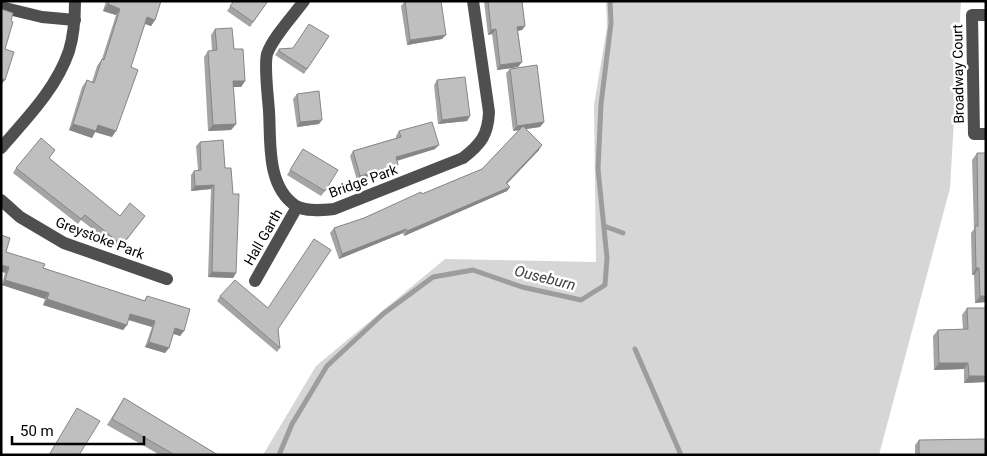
<svg xmlns="http://www.w3.org/2000/svg" width="987" height="456" viewBox="0 0 987 456" font-family="Roboto,sans-serif">
<style>
.green{fill:#d6d6d6}
.lines{fill:none;stroke-linecap:round;stroke-linejoin:round}
.stream{stroke:#9d9d9d;stroke-width:5}
.minor{stroke:#4f4f4f;stroke-width:12}
.wall{fill:#a4a4a4}
.shaded-wall{fill:#868686}
.building{fill:#bfbfbf;stroke:#868686}
.labels{text-anchor:middle;stroke-width:5;stroke-linejoin:round;paint-order:stroke}
.street-label{font-size:14px;fill:#000;stroke:#fff}
.water-label{font-size:15px;font-style:italic;fill:#3e3e3e;stroke:#fff}
</style>
<rect width="100%" height="100%" fill="#fff"/>
<!-- green -->
<path class="green" d="M606 1H961L950 188 879 455H263L316 366 445 259 596 262 594 105 607 27Z"/>
<g class="lines">
<!-- stream -->
<g class="stream">
<path d="M604 226 623 233"/>
<path d="M635 349 681 455"/>
<path d="M279 455 292 424 327 366 383 314 433 277 473 270 522 287 581 300 605 285 607 258 598 169 601 104 611 23 610 1"/>
</g>
<!-- minor -->
<g class="minor">
<path d="M304 1C293 16 273 37 267 54 264 67 268 96 269 111 271 142 266 186 296 206 306 212 323 210 334 209L463 158C481 144 488 135 489 112L473 1"/>
<path d="M1 7 42 17 75 20"/>
<path d="M986 15H972L974 134H986"/>
<path d="M1 148C27 118 56 89 69 51 74 35 75 17 75 1"/>
<path d="M1 200 20 217 64 243 167 279"/>
<path d="M255 281 297 207"/>
</g>
</g>
<!-- wall -->
<g class="wall">
<path d="M106 1H161L155 20 151 26 145 24 131 67 112 137 95 132 92 138 69 130 82 87 87 80 92 82 97 66 102 59 116 15 103 11Z"/>
<path d="M234 1H268L250 27 227 11Z"/>
<path d="M405 1 442 39 407 45 401 6Z"/>
<path d="M484 1H522L525 26 522 30 518 31 522 62 518 67 497 70 492 34 488 35Z"/>
<path d="M215 29 234 49 245 81 241 87H233L236 124 231 130 208 131 204 57 208 51H212L211 35Z"/>
<path d="M329 36 304 74 275 55 279 49 293 48Z"/>
<path d="M510 69 544 122 540 127 525 129 539 150 507 183 510 187 507 191 404 236 403 233 339 259 330 233 334 228 364 218 482 169 519 130 513 131 506 73Z"/>
<path d="M437 80 470 116 467 121 438 124 434 85Z"/>
<path d="M297 94 319 124 297 127 293 99Z"/>
<path d="M399 131 435 149 397 161 398 165 394 169 357 180 350 156 353 151 396 138V136Z"/>
<path d="M200 142 225 168 236 273 233 278 208 277 211 189 191 191V175L194 171 198 170 196 146Z"/>
<path d="M977 153H986V302L975 303 974 275H972L971 233 974 229 972 160Z"/>
<path d="M300 154 325 191 321 196 287 175Z"/>
<path d="M49 158 120 216H145L119 250 81 220 78 224 13 173 16 168Z"/>
<path d="M1 235 6 252 43 268 144 301 147 296 184 331 180 336 173 334 169 348 165 353 145 347 152 327 128 320 127 325 123 330 43 305 45 299 2 285 5 273 1 271Z"/>
<path d="M220 296 278 329 280 348 277 352 217 301Z"/>
<path d="M967 308 986 382 964 383V369L934 370 933 336 938 330 963 329 962 315Z"/>
<path d="M124 398 218 455H160L107 425Z"/>
<path d="M919 440 986 455H915V445Z"/>
</g>
<!-- shaded-wall -->
<g class="shaded-wall">
<path d="M108 4 120 9 116 15 103 11Z"/>
<path d="M147 17 155 20 151 26 143 23Z"/>
<path d="M525 26 522 30 514 31 517 27Z"/>
<path d="M496 29 492 34 488 35 491 30Z"/>
<path d="M446 35 442 39 407 45 410 40Z"/>
<path d="M522 62 518 67 497 70 500 65Z"/>
<path d="M1 79 5 80 1 85Z"/>
<path d="M233 81H245L241 87H229Z"/>
<path d="M470 116 467 121 438 124 442 120Z"/>
<path d="M322 120 319 124 297 127 300 122Z"/>
<path d="M544 122 540 127 513 131 517 126Z"/>
<path d="M73 124 98 125 116 131 112 137 95 132 92 138 69 130Z"/>
<path d="M236 124 231 130 208 131 213 125Z"/>
<path d="M439 145 435 149 392 162 396 157Z"/>
<path d="M542 145 539 150 503 188 506 183Z"/>
<path d="M398 165 394 169 357 180 360 176Z"/>
<path d="M214 185 211 189 191 191 195 186Z"/>
<path d="M510 187 507 191 404 236 407 231Z"/>
<path d="M406 229 403 233 339 259 342 254Z"/>
<path d="M1 265 9 267 5 273 1 271Z"/>
<path d="M976 268H979L974 275H972Z"/>
<path d="M212 272 236 273 233 278 208 277Z"/>
<path d="M5 280 49 293 45 299 2 285Z"/>
<path d="M980 296H986V302L975 303Z"/>
<path d="M47 299 127 325 123 330 43 305Z"/>
<path d="M130 314 155 321 152 327 126 319Z"/>
<path d="M175 328 184 331 180 336 172 333Z"/>
<path d="M149 342 169 348 165 353 145 347Z"/>
<path d="M939 363H968L964 369 934 370Z"/>
<path d="M969 376H986V382L964 383Z"/>
</g>
<!-- building -->
<g class="building">
<path d="M109 1H161L155 20 147 17 131 67 138 70 116 131 98 125 96 131 73 124 87 80 94 83 102 59 104 60 120 9 108 4Z"/>
<path d="M234 1H268L253 22 230 6Z"/>
<path d="M405 1H441L446 35 410 40Z"/>
<path d="M488 1H522L525 26 517 27 522 62 500 65 496 29 491 30Z"/>
<path d="M1 9 13 13 11 21 13 22 5 49 14 52 5 80 1 79Z"/>
<path d="M309 24 329 36 307 69 279 51V49L293 48Z"/>
<path d="M232 28 234 49H243L245 81H233L236 124 213 125 208 51 217 50 215 29Z"/>
<path d="M537 65 544 122 517 126 510 69Z"/>
<path d="M465 77 470 116 442 120 437 80Z"/>
<path d="M319 91 322 120 300 122 297 94Z"/>
<path d="M432 122 439 145 396 157 398 165 360 176 353 151 401 137 399 131Z"/>
<path d="M523 126 542 145 506 183 510 187 407 231 406 229 342 254 334 228 364 218 421 192 422 194 482 169Z"/>
<path d="M41 138 55 150 49 158 120 216 130 203 145 216 122 245 85 215 81 219 16 168Z"/>
<path d="M223 140 225 168H231L233 194H239L236 273 212 272 214 185 195 186 194 171 201 170 200 142Z"/>
<path d="M303 149 338 170 325 191 290 170Z"/>
<path d="M977 153H986V296H980L979 268H976L975 226H978Z"/>
<path d="M1 235 10 238 6 252 45 264 43 268 145 301 147 296 190 309 184 331 175 328 169 348 149 342 155 321 130 314 127 325 47 299 49 293 5 280 9 267 1 265Z"/>
<path d="M314 239 331 250 278 329 280 348 220 296 235 280 268 308Z"/>
<path d="M967 308H986V376H969L968 363H939L938 330 968 329Z"/>
<path d="M124 398 218 455H175L112 419Z"/>
<path d="M77 408 100 421 79 455H49Z"/>
<path d="M986 439V455H919V440Z"/>
</g>
<g class="labels">
<!-- street labels -->
<g class="street-label">
<text transform="translate(958 74) rotate(-91)" y="5">Broadway Court</text>
<text transform="translate(363 181) rotate(-20)" y="5">Bridge Park</text>
<text transform="translate(263 237) rotate(-60)" y="5">Hall Garth</text>
<text transform="translate(100 238) rotate(21)" y="5">Greystoke Park</text>
</g>
<!-- water labels -->
<g class="water-label">
<text transform="translate(545 278) rotate(14)" y="5">Ouseburn</text>
</g>
</g>
<!-- border -->
<rect width="987" height="456" fill="none" stroke="#000000" stroke-width="5"/>
<!-- scale -->
<path d="M12 436v8h132v-8" fill="none" stroke="#000000" stroke-width="2.5"/>
<text x="20" y="436" font-size="15" fill="#000000" stroke="#ffffff" stroke-width="4" paint-order="stroke">50 m</text>
</svg>
